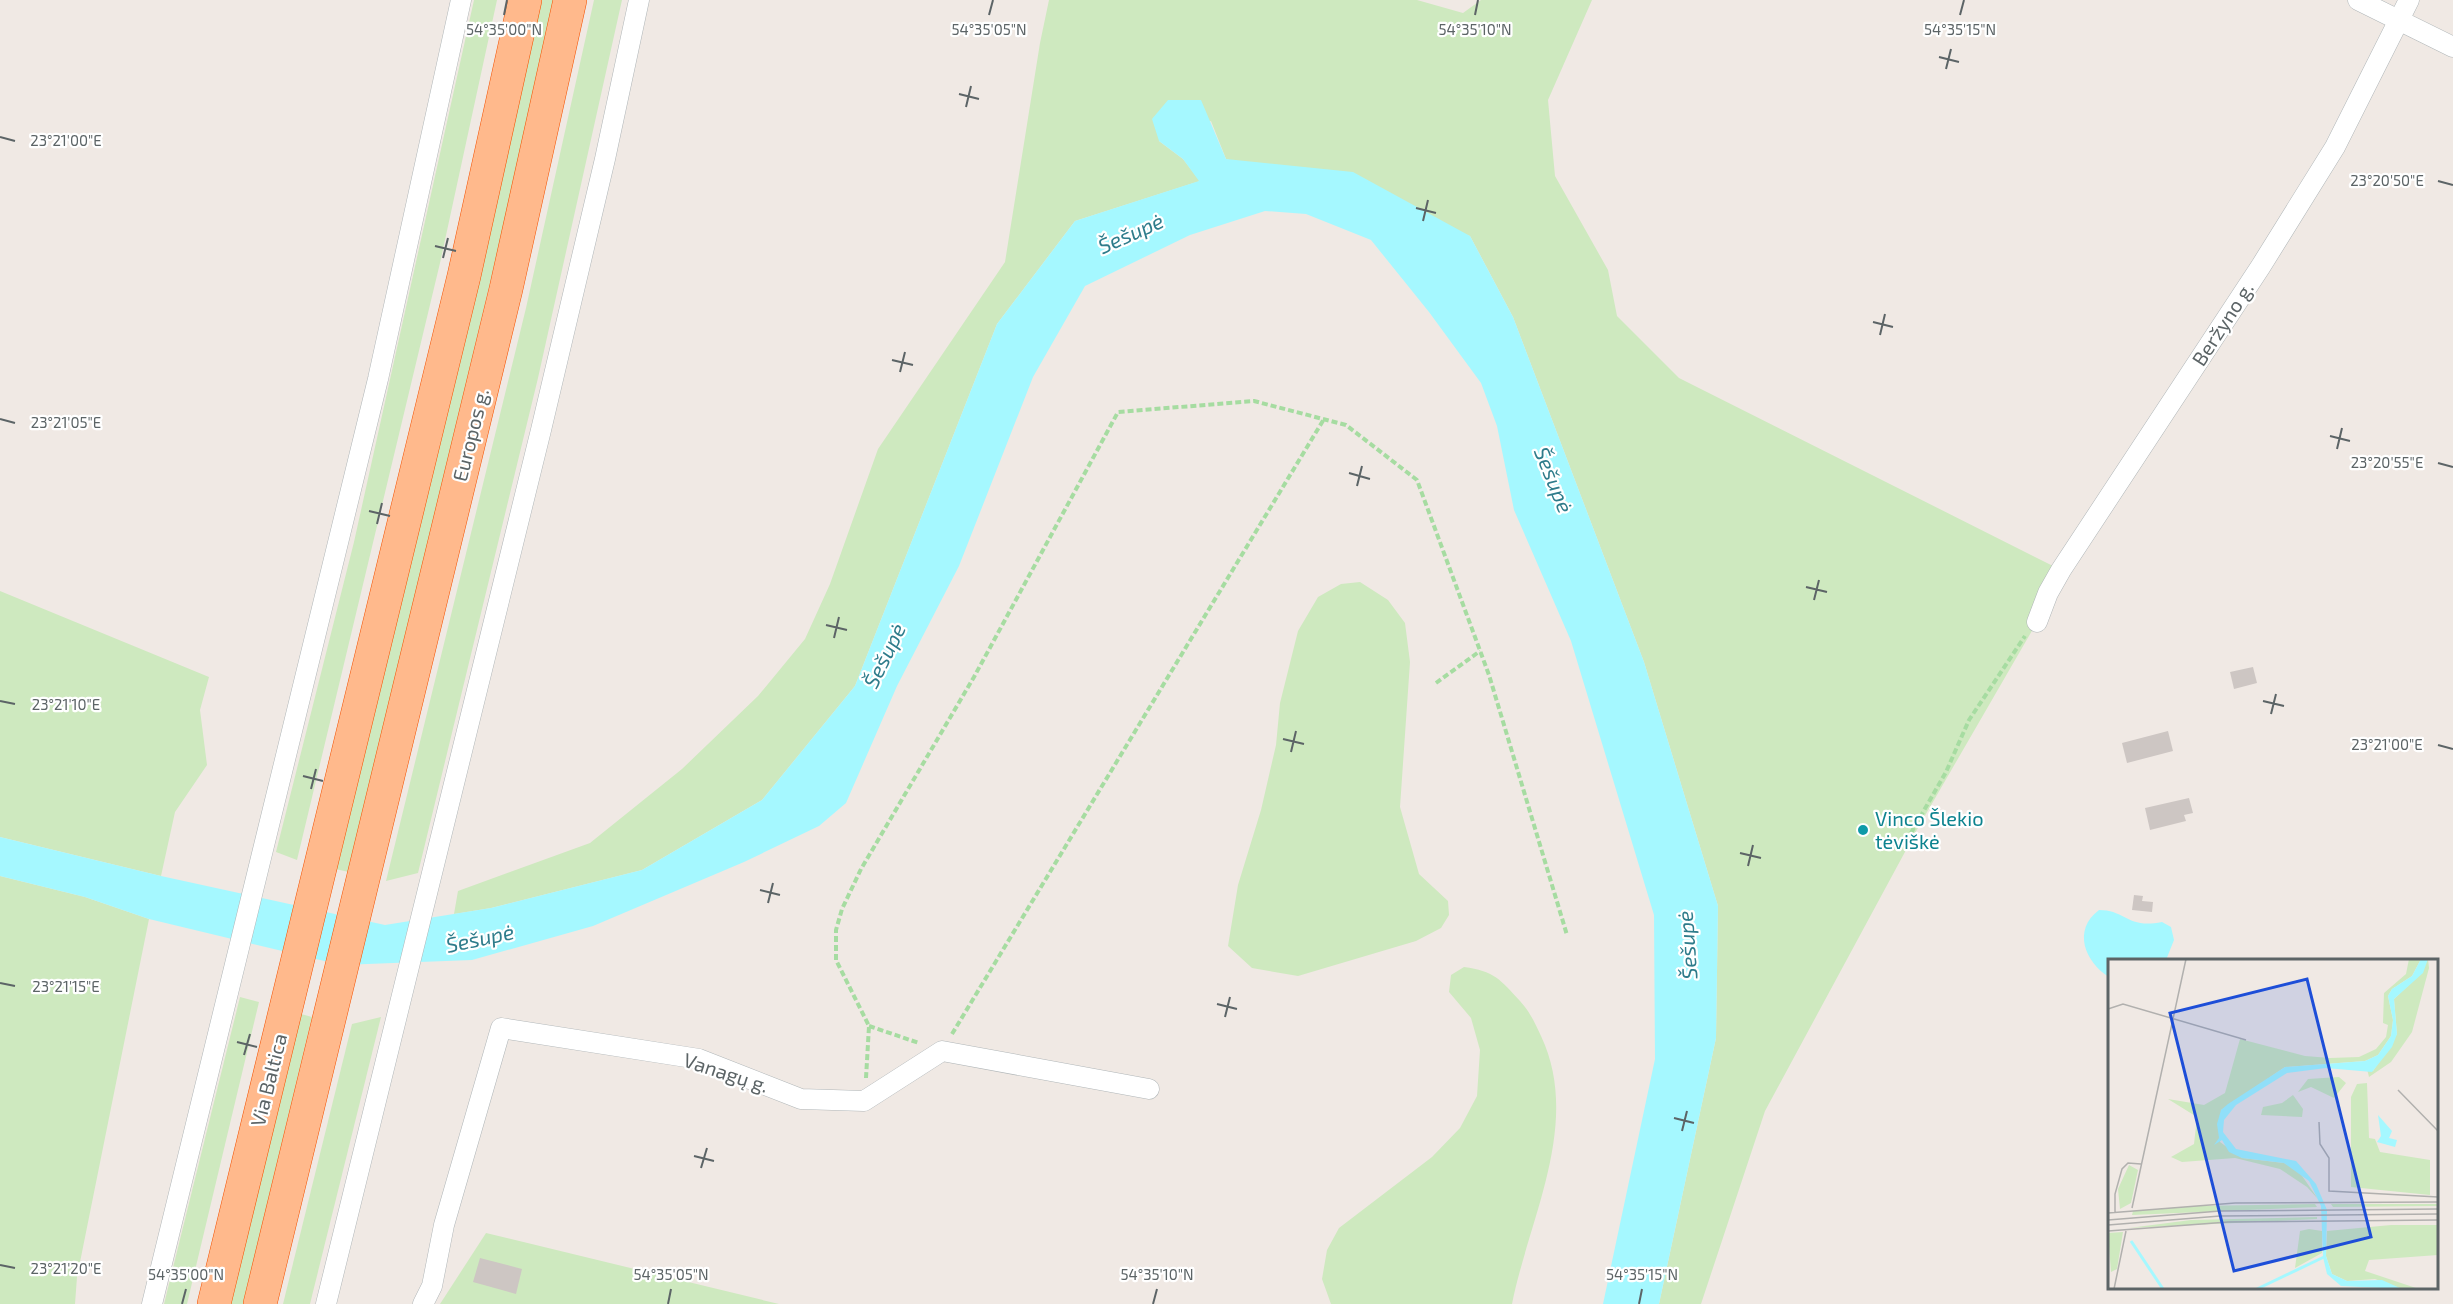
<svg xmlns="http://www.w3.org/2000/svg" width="2453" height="1304" viewBox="0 0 2453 1304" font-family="'Exo 2',sans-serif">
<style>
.green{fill:#cee9bf}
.water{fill:#a5f8ff}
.building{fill:#cdc6c3}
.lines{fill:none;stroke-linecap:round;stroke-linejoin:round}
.street-casing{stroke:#b0b6b8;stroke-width:21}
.highway-casing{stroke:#f45100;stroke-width:34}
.path{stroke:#a6dca1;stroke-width:4;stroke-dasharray:6 3;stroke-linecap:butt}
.street{stroke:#fff;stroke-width:20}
.highway{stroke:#ffb98c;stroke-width:33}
.ticks{fill:none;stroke:#5c6466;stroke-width:2}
.culture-dot{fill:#0f9aa8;stroke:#fff;stroke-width:2}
.labels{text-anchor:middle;stroke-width:4.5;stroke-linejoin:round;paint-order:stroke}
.street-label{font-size:20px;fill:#5c6466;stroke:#fff}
.culture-label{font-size:20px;fill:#0d838f;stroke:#fff;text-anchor:start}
.water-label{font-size:21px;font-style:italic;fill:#2e7c8b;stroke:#fff}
.inset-river{fill:none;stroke:#a5f8ff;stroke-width:3}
.inset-road{fill:none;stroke:#b1b0ae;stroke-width:1.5}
.view{fill:#1d4ed8;fill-opacity:0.15;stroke:#1d4ed8;stroke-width:3}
.inset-edge{fill:none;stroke:#5c6466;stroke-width:3}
.ticks-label{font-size:15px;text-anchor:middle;fill:#5c6466;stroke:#fff;stroke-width:4.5;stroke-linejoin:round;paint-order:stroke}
</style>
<rect width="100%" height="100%" fill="#f0e9e4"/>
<!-- green -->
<g class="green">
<path d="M474 0H497L440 263 297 860 276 852 354 542Z"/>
<path d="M539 0H554L512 191 349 872 335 869Z"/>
<path d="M594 0H622L538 378 418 873 386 881 526 308Z"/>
<path d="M1049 0H1417L1463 13 1481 0H1592L1548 100 1555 176 1608 270 1617 316 1679 378 2061 570 2037 622 1919 826 1765 1111 1701 1304H1659L1716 1038 1718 906 1644 662 1513 317 1470 236 1226 159 1211 121 1159 141 1183 159 1200 181 1075 221 997 324 855 686 762 800 642 870 491 908 454 914 458 891 590 843 682 769 758 696 805 639 830 584 878 449 1005 262 1040 43Z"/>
<path d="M1360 582 1388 600 1405 623 1410 662 1400 807 1419 874 1448 901 1449 915 1441 928 1416 941 1298 976 1252 968 1228 946 1238 885 1261 810 1276 745 1280 703 1298 631 1318 597 1341 584Z"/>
<path d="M0 591 209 677 200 710 207 765 175 812 161 876 0 837Z"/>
<path d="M0 876 85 897 149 919 77 1277 75 1304H0Z"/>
<path d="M1464 967C1494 971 1500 979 1520 1001 1530 1012 1535 1023 1541 1036 1582 1123 1529 1218 1512 1304H1331L1322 1279 1327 1250 1339 1228 1432 1157 1460 1128 1477 1096 1480 1050 1471 1018 1449 992 1451 975Z"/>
<path d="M240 997 259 1002 187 1304H164Z"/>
<path d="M301 1014 312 1017 243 1304H230Z"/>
<path d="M381 1017 310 1304H283L352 1024Z"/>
<path d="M486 1233 779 1304H440Z"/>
</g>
<!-- water -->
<g class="water">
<path d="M1168 100H1201L1226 159 1353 172 1470 236 1513 317 1644 662 1718 906 1716 1038 1659 1304H1603L1655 1059 1654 915 1571 641 1514 510 1497 426 1481 383 1429 312 1371 240 1306 214 1265 211 1190 235 1085 286 1033 377 959 566 897 686 846 803 819 826 744 862 593 926 472 960 341 965 149 919 85 897 0 876V837L161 876 385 925 491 908 642 870 762 800 855 686 997 324 1075 221 1199 181 1183 159 1159 141 1152 119Z"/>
<path d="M2099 910C2126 910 2127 929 2162 922L2171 927 2174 940 2166 960H2110L2109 977C2085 962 2072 930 2099 910Z"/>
</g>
<!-- building -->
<g class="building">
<path d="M2253 667 2257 683 2234 689 2230 672Z"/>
<path d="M2168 731 2173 751 2127 763 2122 743Z"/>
<path d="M2189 798 2193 813 2184 815 2186 821 2150 830 2145 808Z"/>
<path d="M2134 895 2143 896 2142 901 2153 902 2152 912 2132 910Z"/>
<path d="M480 1258 522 1269 516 1294 473 1282Z"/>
</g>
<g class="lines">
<!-- street casing -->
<g class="street-casing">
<g id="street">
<path d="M2358 0 2453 47"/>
<path d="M2037 622 2048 593 2061 570 2261 266 2335 147 2409 0"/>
<path d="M152 1304 378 379 461 0"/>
<path d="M326 1304 541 430 605 159 639 0"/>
<path d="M423 1304 432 1286 444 1225 501 1028 699 1059 801 1099 864 1101 942 1051 1149 1089"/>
</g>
</g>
<!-- highway casing -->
<g class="highway-casing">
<g id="highway">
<path d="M214 1304 464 276 525 0"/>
<path d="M260 1304 506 289 570 0"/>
</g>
</g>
<!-- path -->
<g class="path">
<path d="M1436 683 1480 651"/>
<path d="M1911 833 1946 772 1969 720 2025 636"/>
<path d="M869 1026 919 1043"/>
<path d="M952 1034 1324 419"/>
<path d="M866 1078 869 1026 836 960V930L842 909 861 869 974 677 1118 412 1254 401 1346 425 1417 480 1489 675 1567 935"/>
</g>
<!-- street -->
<use href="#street" class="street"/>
<!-- highway -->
<use href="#highway" class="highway"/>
</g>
<!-- ticks -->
<path class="ticks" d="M504 15 507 0M989 15 993 0M1475 15 1478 0M1960 15 1964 0M1939 57 1959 62M1946 69 1951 49M959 94 979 99M966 107 971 86M0 137 15 141M2438 181 2453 185M1416 208 1436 213M1423 221 1428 200M435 246 456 251M443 258 448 238M1873 322 1893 327M1880 335 1885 314M892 360 913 365M900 372 905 352M0 419 15 423M2330 436 2350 441M2337 449 2342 428M2438 463 2453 467M1349 473 1370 479M1357 486 1362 466M369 511 390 516M377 524 382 503M1806 587 1827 592M1814 600 1819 580M826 625 847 630M834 638 839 617M0 701 15 704M2263 701 2284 706M2271 714 2276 694M1283 739 1304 744M2438 745 2453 749M1291 752 1296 731M303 776 323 781M311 789 316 769M1740 853 1761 858M1748 866 1753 845M760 890 780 895M768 903 773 883M0 983 15 986M1217 1004 1237 1009M1225 1017 1230 997M237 1042 257 1047M244 1055 250 1034M1674 1118 1694 1123M1682 1131 1687 1111M694 1156 714 1161M701 1168 707 1148M0 1265 15 1268M182 1304 186 1289M668 1304 671 1289M1153 1304 1157 1289M1639 1304 1642 1289"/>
<!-- markers -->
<circle class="culture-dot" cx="1863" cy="830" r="6"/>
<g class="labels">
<!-- street labels -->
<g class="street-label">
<text transform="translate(2223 324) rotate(-57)" y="7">Beržyno g.</text>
<text transform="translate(471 435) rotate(-76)" y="7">Europos g.</text>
<text transform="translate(726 1073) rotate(18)" y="7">Vanagų g.</text>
<text transform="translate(269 1080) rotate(-76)" y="7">Via Baltica</text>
</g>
<!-- culture labels -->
<g class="culture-label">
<text x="1875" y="826">Vinco Šlekio<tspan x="1875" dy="23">tėviškė</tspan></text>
</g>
<!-- water labels -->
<g class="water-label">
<text transform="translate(1131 234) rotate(-24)" y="7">Šešupė</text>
<text transform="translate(1553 480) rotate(68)" y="7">Šešupė</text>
<text transform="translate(885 656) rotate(-64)" y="7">Šešupė</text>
<text transform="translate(480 939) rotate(-12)" y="7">Šešupė</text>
<text transform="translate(1688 945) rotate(-94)" y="7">Šešupė</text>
</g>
</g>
<!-- overview -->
<g transform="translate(2108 959)">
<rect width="330" height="330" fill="#f0e9e4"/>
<path d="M301 0H313L304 17 284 30 280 37 285 61 283 77 270 96 257 102 177 108 113 151 112 183 134 199 176 204 190 211 210 240 199 228 172 210 127 199 74 203 63 198 86 185 89 158 60 140 96 146 117 134 132 80 197 97 222 99 251 98 268 90 278 78 280 66 275 64 276 34 298 15ZM320 0 321 9 304 73 283 103 261 118 259 110 265 112 289 75 286 40 305 22ZM231 118 238 124 226 139 203 128 190 133 200 120ZM259 124 261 179 267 180 272 193 322 201V236L243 228V138L249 125ZM185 136 195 150 194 158 153 156 155 148 174 144ZM21 206 30 211 23 244 12 250 10 230ZM207 245 209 248 24 256 25 252 88 247ZM223 245H330V247L225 248ZM209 258V260L21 269 83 261ZM283 266H330V296L261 301 257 312 311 330H294L267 320 239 322 224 315 218 297 219 272ZM201 270 214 272V294L187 309 192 272ZM15 273 9 310 3 313 0 274Z" fill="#cee9bf"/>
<path d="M313 0H320L315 14 286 40 289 75 284 88 264 113 218 109 179 114 128 146 116 161 115 173 128 190 188 202 208 225 219 251 218 297 224 315 239 322 274 321 294 330 233 327 219 315 215 298 213 247 201 222 176 204 134 199 121 193 114 181 106 186 111 179 109 165 113 151 120 145 177 108 257 102 270 96 283 77 285 61 280 37 284 30 304 17ZM270 156 284 172 281 179 289 181 287 188 269 183 273 177Z" fill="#a5f8ff"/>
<path class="inset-river" d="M23 282 55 330M149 330 216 298"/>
<path class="inset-road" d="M0 50 15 45 138 81M290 131 330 172M211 163 212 185 221 199V232L330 238M24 249 78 0M7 253V235L14 210 20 204 33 205M0 254 127 244 330 243M0 261 112 252 330 250M0 266 112 257 330 255M0 272 120 263 330 261M6 330 18 272"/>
<path class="view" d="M199 20 263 278 126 312 62 54Z"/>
<rect width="330" height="330" class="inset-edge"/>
</g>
<g class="ticks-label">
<text x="504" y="35">54°35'00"N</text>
<text x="989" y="35">54°35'05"N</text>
<text x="1475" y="35">54°35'10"N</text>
<text x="1960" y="35">54°35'15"N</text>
<text x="66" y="146">23°21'00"E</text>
<text x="2387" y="186">23°20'50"E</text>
<text x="66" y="428">23°21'05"E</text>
<text x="2387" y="468">23°20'55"E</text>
<text x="66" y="710">23°21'10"E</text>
<text x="2387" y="750">23°21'00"E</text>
<text x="66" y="992">23°21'15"E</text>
<text x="66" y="1274">23°21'20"E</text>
<text x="186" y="1280">54°35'00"N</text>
<text x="671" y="1280">54°35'05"N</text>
<text x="1157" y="1280">54°35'10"N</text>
<text x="1642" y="1280">54°35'15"N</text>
</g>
</svg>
